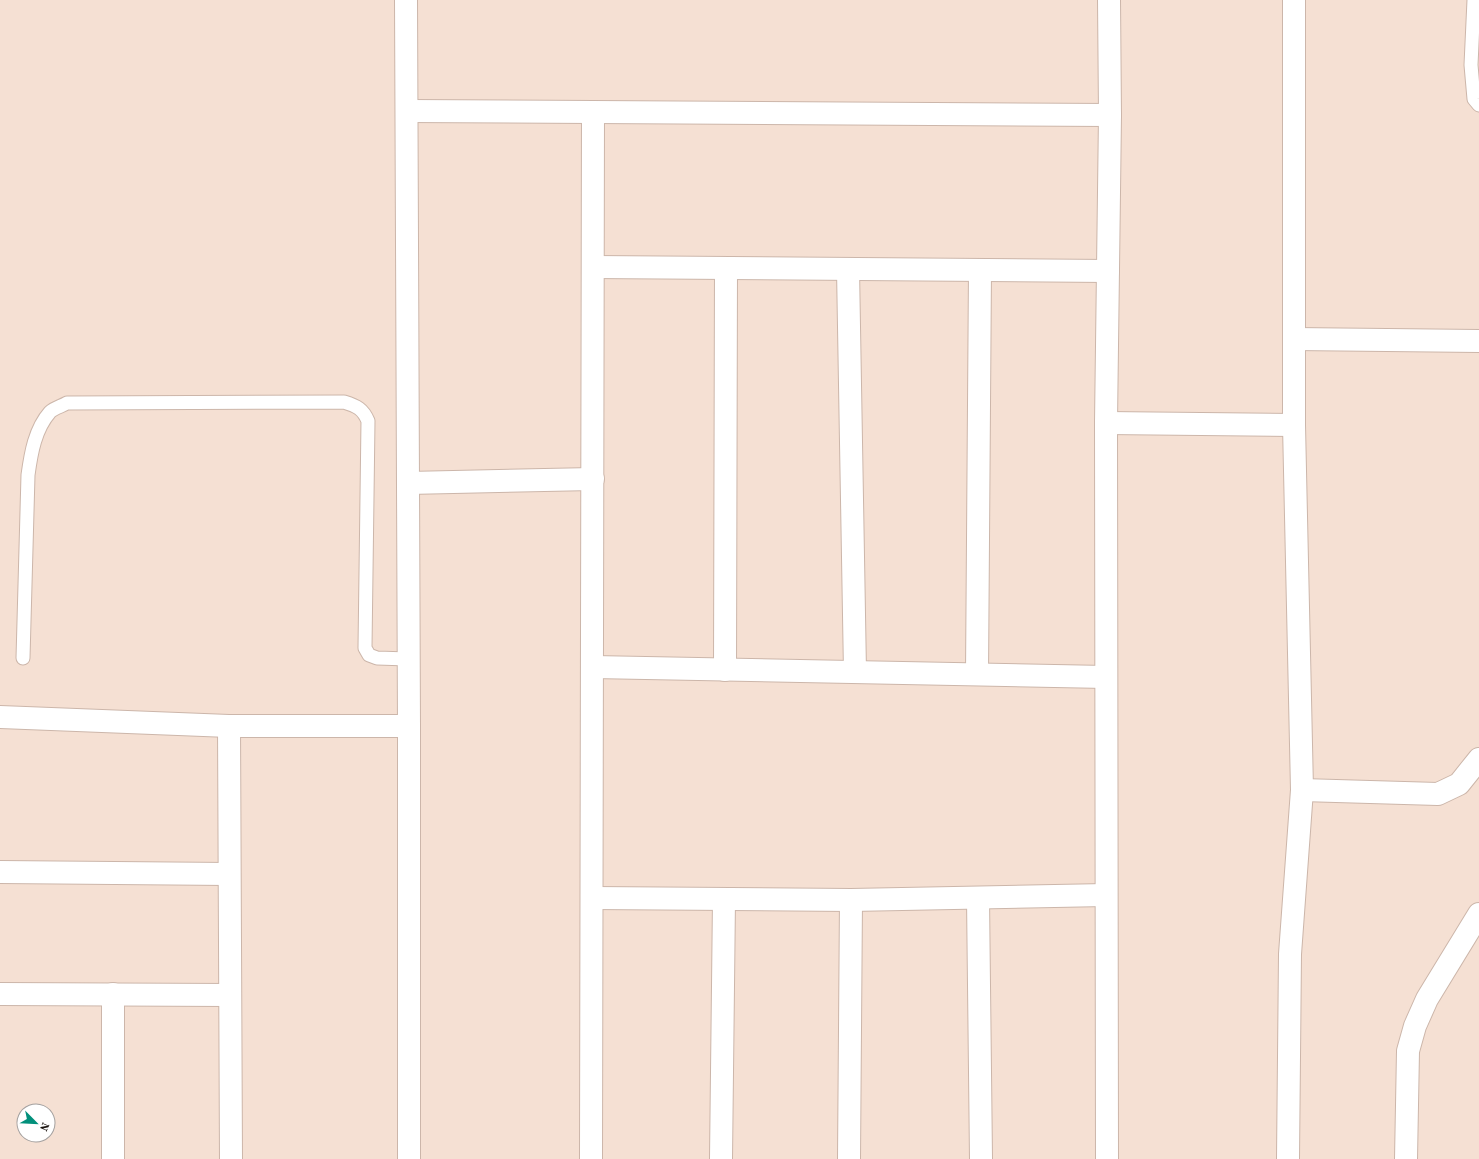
<svg xmlns="http://www.w3.org/2000/svg" width="1479" height="1159" viewBox="0 0 1479 1159" font-family="'Source Serif 4',serif">
<style>
.lines{fill:none;stroke-linecap:round;stroke-linejoin:round}
.service-casing{stroke:#ccb6aa;stroke-width:15}
.minor-casing{stroke:#ccb6aa;stroke-width:24}
.service{stroke:#fff;stroke-width:13}
.minor{stroke:#fff;stroke-width:22}
</style>
<rect width="100%" height="100%" fill="#f5e0d3"/>
<g class="lines">
<!-- service casing -->
<g class="service-casing">
<g id="service">
<path d="M1474 0 1471 65 1474 99 1479 105"/>
<path d="M23 658 28 475C31 453 35 429 50 412 54 408 62 406 67 403L344 402C357 406 363 409 368 421L365 648 369 655 377 658 408 659"/>
</g>
</g>
<!-- minor casing -->
<g class="minor-casing">
<g id="minor">
<path d="M406 0 409 726V1159"/>
<path d="M407 111 1110 115"/>
<path d="M593 267 1108 271"/>
<path d="M848 269 855 672"/>
<path d="M1294 339 1479 341"/>
<path d="M1106 423 1294 425"/>
<path d="M408 483 593 479"/>
<path d="M593 667 1106 677"/>
<path d="M725 670 726 268"/>
<path d="M977 674 980 270"/>
<path d="M0 717 229 726H409"/>
<path d="M229 726 231 1159"/>
<path d="M1302 790 1438 794 1459 784 1479 759"/>
<path d="M0 872 229 874"/>
<path d="M593 898 851 900 1106 895"/>
<path d="M978 898 981 1159"/>
<path d="M0 994 230 995"/>
<path d="M113 994V1159"/>
<path d="M591 1159 593 112"/>
<path d="M721 1159 724 899"/>
<path d="M849 1159 851 900"/>
<path d="M1107 1159 1106 423 1110 115 1109 0"/>
<path d="M1288 1159 1290 954 1302 790 1294 425V0"/>
<path d="M1406 1159 1408 1051 1415 1026 1427 999 1479 914"/>
</g>
</g>
<!-- service -->
<use href="#service" class="service"/>
<!-- minor -->
<use href="#minor" class="minor"/>
</g>
<!-- north arrow -->
<g transform="translate(36 1123) rotate(114)"><circle r="19" fill="#ffffff" stroke="#a3a09f"/>
<path d="M0-3L7 15L0 10L-7 15Z" fill="#02907b"/>
<text y="-6" font-size="11" font-weight="bold" text-anchor="middle" fill="#19120e">N</text>
</g>
</svg>
